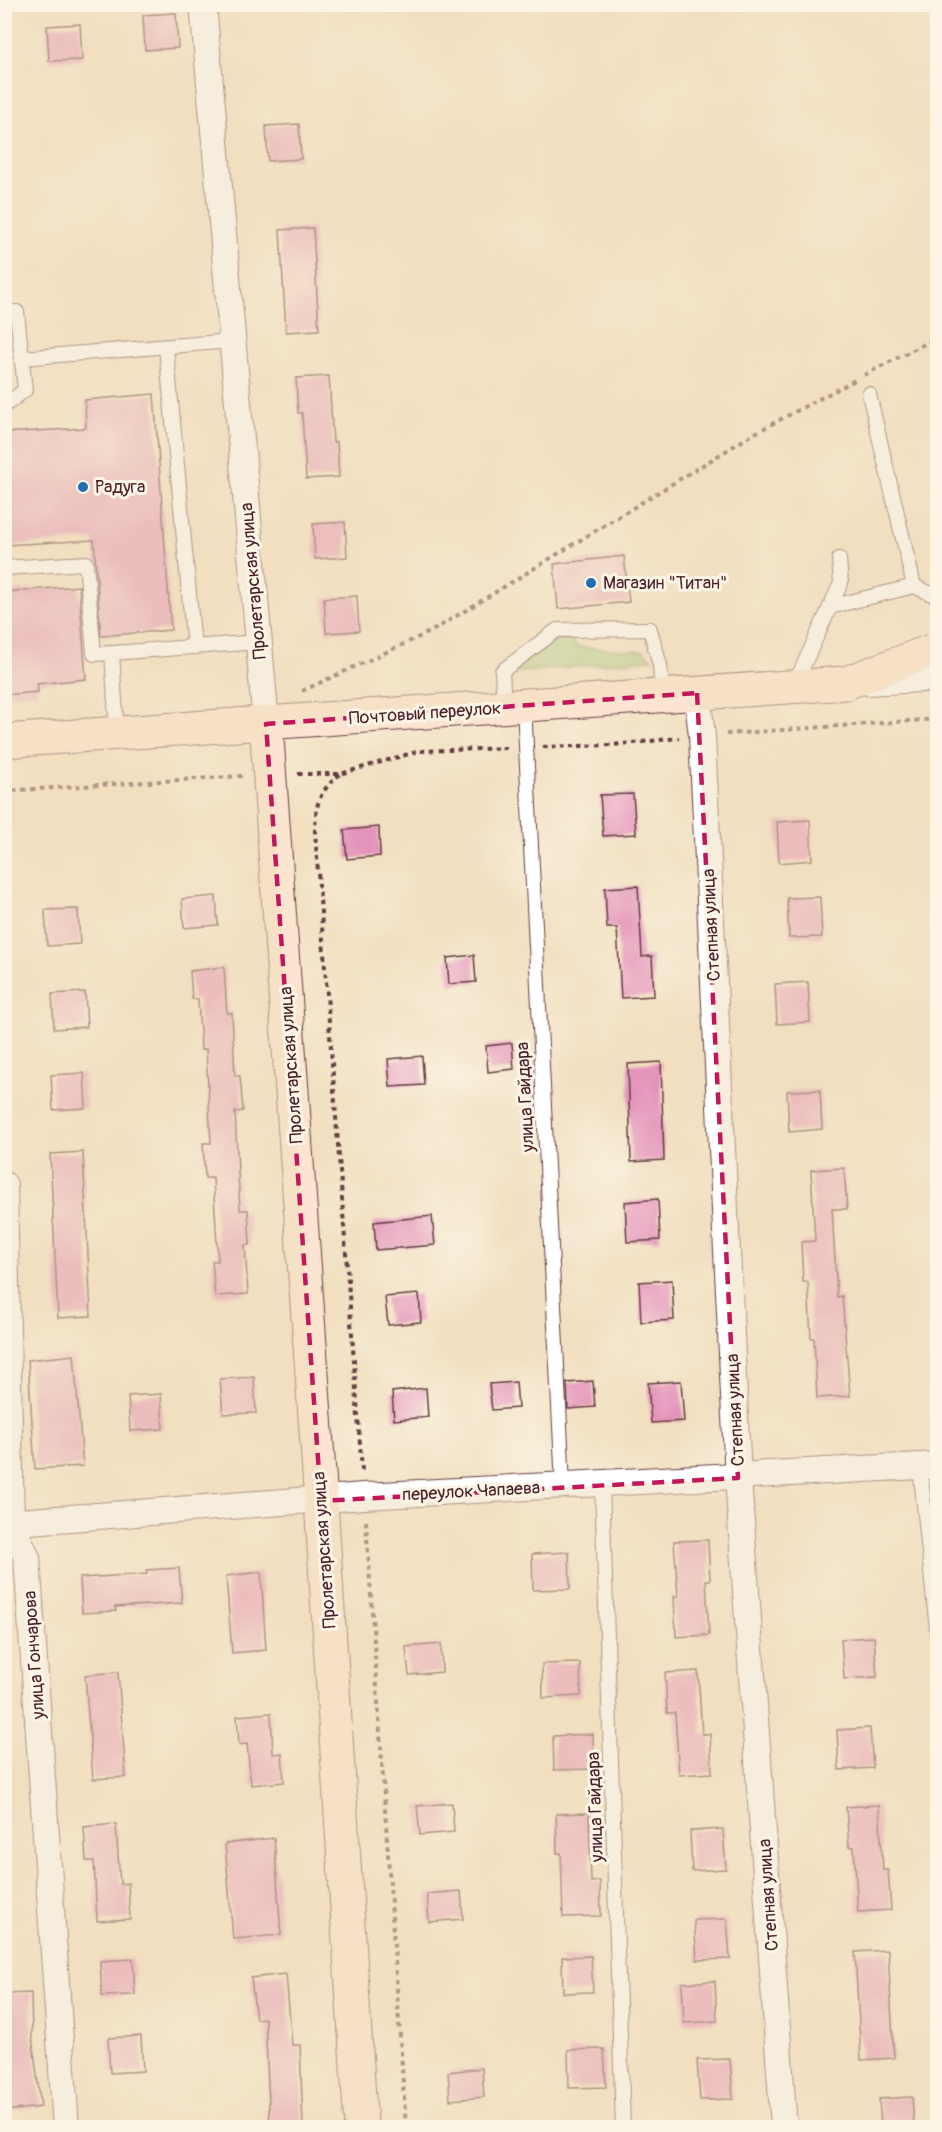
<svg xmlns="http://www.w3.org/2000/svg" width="942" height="2132" viewBox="0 0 942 2132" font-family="Pangolin,sans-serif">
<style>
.green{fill:#9ac572;stroke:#72724e;stroke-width:1.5}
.building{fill:#e494ba}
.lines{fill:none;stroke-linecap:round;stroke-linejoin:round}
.lane-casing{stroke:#633c41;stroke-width:16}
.street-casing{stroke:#633c41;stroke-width:28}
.secondary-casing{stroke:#633c41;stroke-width:35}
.path{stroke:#633c41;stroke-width:4;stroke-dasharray:4.5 4.5;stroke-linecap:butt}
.lane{stroke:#fff;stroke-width:14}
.street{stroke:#fff;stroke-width:26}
.secondary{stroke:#fce5d0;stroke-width:33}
.marked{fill:none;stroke:#c2185b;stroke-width:4.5;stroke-dasharray:12 8;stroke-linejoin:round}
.poi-dot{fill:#1f6fb2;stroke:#fcf5e5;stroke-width:2}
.labels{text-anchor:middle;stroke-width:6;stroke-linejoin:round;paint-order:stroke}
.poi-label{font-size:18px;fill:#4a1f2b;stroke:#fcf5e5;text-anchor:start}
.street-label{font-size:18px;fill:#4a1f2b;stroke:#fcf5e5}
</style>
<rect width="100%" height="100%" fill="#fcf5e5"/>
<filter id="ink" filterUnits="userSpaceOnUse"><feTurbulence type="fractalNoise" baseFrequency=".0167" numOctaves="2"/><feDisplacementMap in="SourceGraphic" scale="12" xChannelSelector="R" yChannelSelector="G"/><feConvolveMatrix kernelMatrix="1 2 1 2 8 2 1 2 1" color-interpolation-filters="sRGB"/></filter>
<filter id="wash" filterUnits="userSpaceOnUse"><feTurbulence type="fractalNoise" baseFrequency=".008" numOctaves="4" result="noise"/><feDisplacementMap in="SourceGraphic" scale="24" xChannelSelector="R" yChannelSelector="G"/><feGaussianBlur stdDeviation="1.35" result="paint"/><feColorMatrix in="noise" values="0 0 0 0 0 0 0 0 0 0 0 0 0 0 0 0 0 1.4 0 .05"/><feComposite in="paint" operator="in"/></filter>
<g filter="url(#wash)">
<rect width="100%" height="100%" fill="#f1dfc0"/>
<!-- green -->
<path class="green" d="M567 637 578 647 643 651 652 659 513 673C529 658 545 644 567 637Z"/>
<g id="blocks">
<!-- building -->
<g class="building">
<path d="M176 13 178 48 145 50 143 15Z"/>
<path d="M80 24 82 60 49 61 47 26Z"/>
<path d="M299 124 301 159 268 161 266 126Z"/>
<path d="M313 228 319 330 286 332 280 230Z"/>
<path d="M329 376 333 442H337L339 477 306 479 302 413H298L296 378Z"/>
<path d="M154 394 171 630 101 636 94 540 4 545V433L86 428 85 400Z"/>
<path d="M345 522 347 557 315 559 313 524Z"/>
<path d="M624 556 629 602 558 609 554 564Z"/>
<path d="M79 586 86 679 37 684 38 692 4 695V592Z"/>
<path d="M357 596 359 631 326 633 324 598Z"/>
<path d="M633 794 636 834 603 836 600 795Z"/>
<path d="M810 820 812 860 779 863 777 822Z"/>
<path d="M379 827 380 856 347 859 344 830Z"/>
<path d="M638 886 642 957 652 956 654 996 621 998 617 928H607L605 888Z"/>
<path d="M216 896 218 925 184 928 182 899Z"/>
<path d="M820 897 822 937 789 938 787 898Z"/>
<path d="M78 909 80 944 47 946 45 910Z"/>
<path d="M474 955 476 982 449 984 447 958Z"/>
<path d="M224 967 227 1013H232L235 1076H240L243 1111 235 1112 240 1210H248L250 1245H245L248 1294 215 1296 212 1261H218L213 1178H205L203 1143H211L206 1049 201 1050 198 999H192L190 971Z"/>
<path d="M808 982 810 1022 777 1024 775 984Z"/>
<path d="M85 992 87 1027 54 1029 52 994Z"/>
<path d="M512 1043 514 1069 488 1072 486 1046Z"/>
<path d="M422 1056 424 1085 390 1087 388 1059Z"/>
<path d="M661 1062 664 1160 631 1162 628 1064Z"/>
<path d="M84 1073 86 1108 53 1110 51 1075Z"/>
<path d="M820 1090 822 1129 789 1132 787 1091Z"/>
<path d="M83 1152 91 1316 58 1318 50 1154Z"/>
<path d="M844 1168 847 1209H832L837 1297 842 1296 850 1396 817 1398 814 1338H811L808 1282H803L801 1242 815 1241 811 1170Z"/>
<path d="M658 1199 660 1240 627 1242 625 1202Z"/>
<path d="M432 1216 435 1245 376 1250 374 1222Z"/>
<path d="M672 1280 674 1320 641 1322 639 1282Z"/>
<path d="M419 1294 421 1322 388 1325 385 1297Z"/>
<path d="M74 1355 83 1466 35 1469 28 1360Z"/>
<path d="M254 1377 256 1413 223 1414 220 1379Z"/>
<path d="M593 1381 595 1407 568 1409 567 1383Z"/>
<path d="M681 1381 684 1421 651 1423 648 1383Z"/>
<path d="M516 1382 518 1408 492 1410 489 1384Z"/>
<path d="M426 1388 428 1417 394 1420 392 1392Z"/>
<path d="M161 1394 163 1429 130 1431 128 1396Z"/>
<path d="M708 1540 710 1580H706L709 1635 676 1637 674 1596H678L674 1541Z"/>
<path d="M569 1552 570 1589 533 1590 532 1554Z"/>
<path d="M179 1568 182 1603 115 1607 116 1611 82 1613 80 1578 147 1574 146 1570Z"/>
<path d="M261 1572 266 1650 232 1653 226 1576Z"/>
<path d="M874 1637 877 1677 844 1679 841 1639Z"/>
<path d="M441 1644 442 1672 409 1675 406 1647Z"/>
<path d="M580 1663 581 1696 543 1698 542 1664Z"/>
<path d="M698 1671 702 1734H710L712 1773 679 1775 675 1713H667L665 1673Z"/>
<path d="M118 1672 126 1777 93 1779 85 1675Z"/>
<path d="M271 1713 273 1754 282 1753 284 1782 251 1785 247 1744 239 1745 237 1716Z"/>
<path d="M870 1728 873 1768 839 1770 837 1730Z"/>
<path d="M593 1734 594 1769 554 1770 553 1736Z"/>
<path d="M452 1803 454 1832 420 1835 417 1806Z"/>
<path d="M879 1805 883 1870H888L891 1910 858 1912 854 1847H849L846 1807Z"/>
<path d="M589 1813 591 1882 600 1881 601 1916 563 1917 561 1853H557L556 1814Z"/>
<path d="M116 1824 120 1884 128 1883 130 1919 97 1921 94 1861H86L84 1827Z"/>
<path d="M723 1829 726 1869 692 1871 690 1831Z"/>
<path d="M274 1838 281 1935 233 1939 225 1844Z"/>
<path d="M461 1891 463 1919 429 1922 427 1894Z"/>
<path d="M727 1919 730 1959 697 1960 694 1920Z"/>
<path d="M888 1950 894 2058 861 2060 855 1952Z"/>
<path d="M591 1956 593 1992 563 1993 562 1957Z"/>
<path d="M133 1959 135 1995 102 1996 100 1961Z"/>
<path d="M286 1974 292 2045H300L303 2127H270L265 2018 256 2019 251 1978Z"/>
<path d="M715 1981 717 2021 684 2023 682 1983Z"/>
<path d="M31 1993 32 2036 41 2107 4 2111V1994Z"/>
<path d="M141 2036 143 2071 110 2073 108 2038Z"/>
<path d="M604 2049 606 2087 569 2088 568 2050Z"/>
<path d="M730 2059 733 2099 700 2100 697 2060Z"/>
<path d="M482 2068 484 2097 450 2100 448 2072Z"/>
<path d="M912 2097 914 2127H881L879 2099Z"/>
</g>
</g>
</g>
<g filter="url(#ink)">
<use href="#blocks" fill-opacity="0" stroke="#633c41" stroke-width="1.5"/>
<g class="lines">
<!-- lane casing -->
<g class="lane-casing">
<g id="lane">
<path d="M4 313 17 312 25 390 4 406"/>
<path d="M166 347 194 647"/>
<path d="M22 358 232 341"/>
<path d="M869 394 914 586"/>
<path d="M4 568 86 563 94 654 112 653"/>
<path d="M830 607 914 586 938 597"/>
<path d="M794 686 841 583 839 559"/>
<path d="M504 706 502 671 557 630 650 629 660 665 662 696"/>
<path d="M524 706 563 1486"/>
<path d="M117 734 112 653 259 642"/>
<path d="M920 1466 938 1640"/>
<path d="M602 1485 623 2128"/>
</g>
</g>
<!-- street casing -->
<g class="street-casing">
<g id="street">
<path d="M203 4 266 724"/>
<path d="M867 682 938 678"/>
<path d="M697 693 702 736 738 1478 784 2128"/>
<path d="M4 1185 11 1523 27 1558 66 2128"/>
<path d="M4 1523 364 1496 938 1465"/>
</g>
</g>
<!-- secondary casing -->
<g class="secondary-casing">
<g id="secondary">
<path d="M266 724 321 1501 361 2128"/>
<path d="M4 741 846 683 938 648"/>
</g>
</g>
<!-- path -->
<g class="path">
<path d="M864 375 938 337"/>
<path d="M302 691 432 631 755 433 855 380"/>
<path d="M726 734 938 719"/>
<path d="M543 747 613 745 679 738"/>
<path d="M298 774H340L419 751 509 748"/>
<path d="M340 774C318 793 316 802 315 831L362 1471"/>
<path d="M4 791 242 776"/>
<path d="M366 1521 406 2128"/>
</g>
<!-- lane -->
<use href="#lane" class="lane"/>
<!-- street -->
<use href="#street" class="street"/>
<!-- secondary -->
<use href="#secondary" class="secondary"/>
</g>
</g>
<!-- marked area -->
<path d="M0 0H942V2132H0ZM697 693 738 1478 321 1501 266 724Z" fill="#f1dfc0" fill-opacity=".55" fill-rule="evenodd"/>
<path class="marked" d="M697 693 738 1478 321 1501 266 724Z"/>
<!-- markers -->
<g class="poi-dot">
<circle cx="83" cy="487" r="6"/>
<circle cx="591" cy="583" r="6"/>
</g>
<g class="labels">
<!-- poi labels -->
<g class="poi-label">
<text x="95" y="493">Радуга</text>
<text x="603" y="589">Магазин "Титан"</text>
</g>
<!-- street labels -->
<g class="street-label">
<text transform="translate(253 581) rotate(-95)" y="6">Пролетарская улица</text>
<text transform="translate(425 713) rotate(-4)" y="6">Почтовый переулок</text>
<text transform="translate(711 925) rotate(-93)" y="6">Степная улица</text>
<text transform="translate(291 1065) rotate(-94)" y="6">Пролетарская улица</text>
<text transform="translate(525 1097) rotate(-93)" y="6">улица Гайдара</text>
<text transform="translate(735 1410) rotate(-93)" y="6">Степная улица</text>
<text transform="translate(471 1491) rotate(-3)" y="6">переулок Чапаева</text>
<text transform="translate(324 1550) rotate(-94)" y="6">Пролетарская улица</text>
<text transform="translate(34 1655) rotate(-94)" y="6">улица Гончарова</text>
<text transform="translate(595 1807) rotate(-92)" y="6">улица Гайдара</text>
<text transform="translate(768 1895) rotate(-94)" y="6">Степная улица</text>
</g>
</g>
<!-- margin -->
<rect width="942" height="2132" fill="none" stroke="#fcf5e5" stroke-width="24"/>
</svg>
